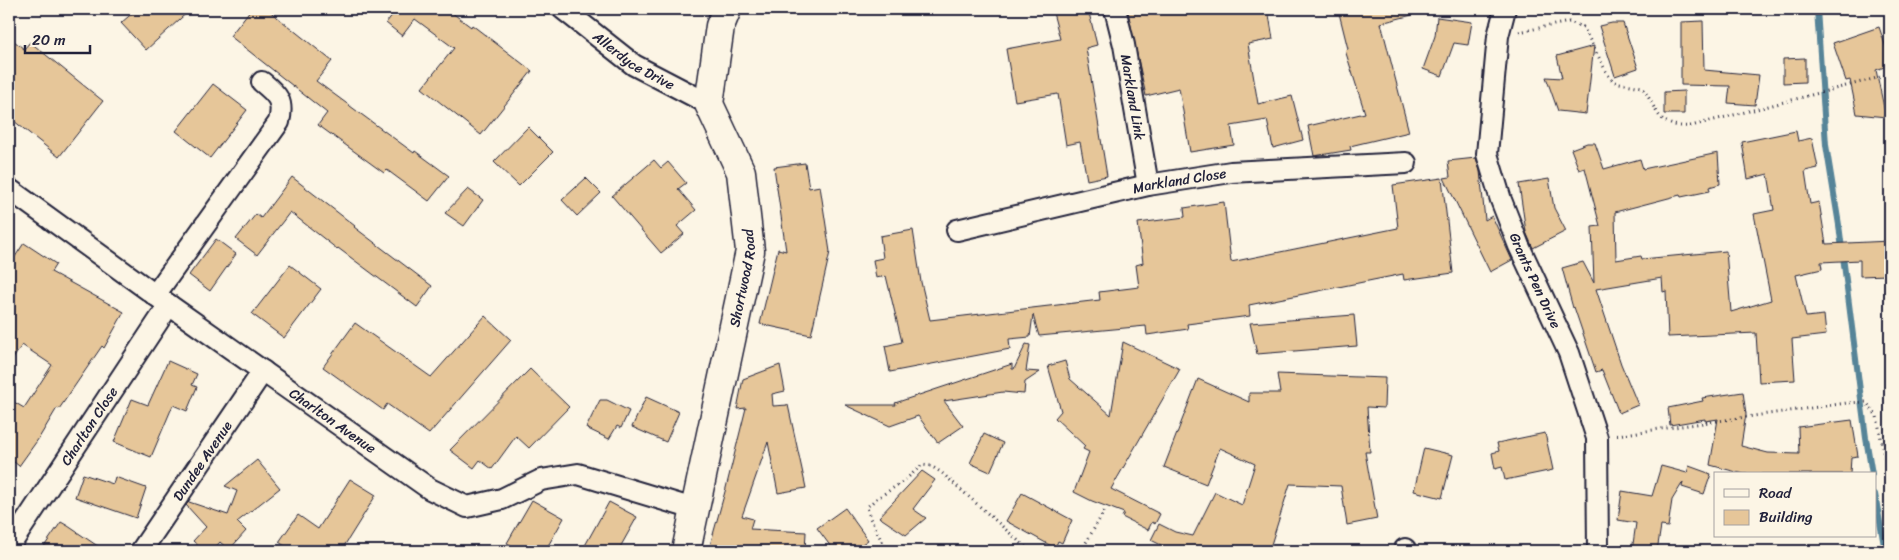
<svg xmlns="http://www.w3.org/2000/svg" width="1899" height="560" viewBox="0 0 1899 560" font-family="Sriracha,sans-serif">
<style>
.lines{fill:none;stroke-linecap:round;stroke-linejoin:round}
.stream{stroke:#568498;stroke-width:6}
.building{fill:#e6c699;stroke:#22223b}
.minor-casing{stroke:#22223b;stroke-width:24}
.secondary-casing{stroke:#22223b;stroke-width:31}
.path{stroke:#22223b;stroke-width:3;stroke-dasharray:1 4;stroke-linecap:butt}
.minor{stroke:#fcf5e5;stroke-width:20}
.secondary{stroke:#fcf5e5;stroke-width:28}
.labels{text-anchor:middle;stroke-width:4.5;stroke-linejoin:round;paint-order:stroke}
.street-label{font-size:14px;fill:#22223b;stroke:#fcf5e5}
</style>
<rect width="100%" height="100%" fill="#fcf5e5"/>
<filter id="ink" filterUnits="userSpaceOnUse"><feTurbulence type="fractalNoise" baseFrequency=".02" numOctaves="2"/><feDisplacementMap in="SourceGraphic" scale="10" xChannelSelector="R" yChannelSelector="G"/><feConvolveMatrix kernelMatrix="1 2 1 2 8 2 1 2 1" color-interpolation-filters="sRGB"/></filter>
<g filter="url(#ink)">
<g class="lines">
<!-- stream -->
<g class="stream">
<path d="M1817 9 1826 145 1839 225 1866 438 1872 474"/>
<path d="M1875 494 1885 551"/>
</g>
</g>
<!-- building -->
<g class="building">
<path d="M137 9H191L146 50 121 23Z"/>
<path d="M251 9H267L332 61 316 81 414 153 415 151 449 176 429 201 387 170 384 173 318 125 327 113 230 36Z"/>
<path d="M397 9H447L471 27 472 25 532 71 481 135 422 88 454 48 415 19 402 36 386 23Z"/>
<path d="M1052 9H1088L1097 45 1086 48 1107 176 1087 180 1080 142 1066 145 1058 94 1015 101 1006 49 1060 39Z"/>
<path d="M1141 9H1268L1273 39 1248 44 1258 104 1292 96 1303 140 1273 148 1267 120 1231 126 1234 145 1190 152 1179 88 1146 96 1128 12Z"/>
<path d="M1338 9H1411L1412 15 1381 23 1409 132 1350 146 1351 150 1314 156 1308 126 1365 113 1345 50 1348 49Z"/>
<path d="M1437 17 1472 22 1468 45 1454 43 1442 76 1423 69 1435 36Z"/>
<path d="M1703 21 1704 70 1759 75 1755 105 1728 103 1730 86 1681 85V22Z"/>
<path d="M1612 23H1623L1638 68 1615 76 1599 26Z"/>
<path d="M1879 27 1890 59V65L1876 70 1886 117 1857 114 1850 80 1846 81 1833 43Z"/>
<path d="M9 37 24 49 30 42 103 101 59 157 9 117Z"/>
<path d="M1594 46 1586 114 1558 111 1546 77 1562 78 1557 56Z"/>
<path d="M1805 58V82L1783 83V59Z"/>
<path d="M213 84 247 110 210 158 176 131Z"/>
<path d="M1684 91V114H1664V92Z"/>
<path d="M528 127 553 152 519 186 494 162Z"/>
<path d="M1796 131 1798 141 1812 138 1818 168 1805 171 1810 204 1819 202 1826 244 1890 241V258H1887V275L1860 276V260L1821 262 1822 269 1796 275 1806 317 1824 315 1826 335 1792 339 1795 380 1759 382 1756 333 1668 337 1666 291 1663 292 1662 278 1596 289 1621 364 1638 405 1619 413 1602 370 1596 372 1574 307 1573 308 1562 268 1583 262 1594 283 1592 227 1600 226 1585 168 1579 170 1571 149 1587 143H1595L1604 169 1640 159 1643 169 1718 153 1720 184 1709 187 1710 191 1681 197 1680 195 1615 212 1616 260 1641 256 1642 259 1726 251 1731 312 1771 300 1754 214 1774 210 1768 174 1748 179 1742 142Z"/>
<path d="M1476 158 1480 171 1485 220 1492 216 1512 260 1490 272 1444 178 1450 177 1448 161Z"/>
<path d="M654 160 661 168 668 162 686 183 678 189 696 210 677 226 684 234 661 253 612 196Z"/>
<path d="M805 163 809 188 820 186 830 252 811 335 760 324 778 249 786 251 774 167Z"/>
<path d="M292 177 355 226 354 227 432 286 417 307 338 248 337 249 290 212 257 255 236 239 256 214 261 218Z"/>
<path d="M586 178 601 193 577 216 562 200Z"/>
<path d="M1442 178 1453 273 1404 280 1403 274 1249 305 1250 316 1187 324 1188 329 1147 335 1146 326 1039 336 1033 315 1030 337 1009 339 1010 349 890 372 885 346 902 342 886 276 876 278 873 260 883 258 880 236 913 230 921 282 930 320 1100 300 1099 292 1139 287 1136 265 1143 263 1138 223 1185 217 1184 208 1224 202 1231 262 1398 228 1393 185Z"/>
<path d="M1549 179 1554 208 1566 231 1533 248 1526 232 1519 184Z"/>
<path d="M468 189 483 200 464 226 445 213Z"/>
<path d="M216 239 236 254 210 291 189 275Z"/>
<path d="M24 243 56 264 51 272 124 312 104 348 102 346 59 409 57 408 39 438 19 466 9 458V399L24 408 52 365 22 345 9 365V266Z"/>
<path d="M290 265 321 289 284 338 252 314Z"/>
<path d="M1354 315 1357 346 1257 354 1250 323Z"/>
<path d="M485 316 511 340 429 434 387 404 383 410 323 367 355 323 431 377Z"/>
<path d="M1123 342 1180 369 1111 489 1160 514 1155 524 1152 522 1148 530 1122 517 1124 513 1092 501 1074 492 1089 452 1083 449 1085 446 1055 418 1061 411 1048 366 1065 361 1070 379 1111 415Z"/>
<path d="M1026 344 1030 345 1026 371 1040 372 1025 382 1024 394 1003 392 944 401 963 426 938 443 918 416 890 426 845 405H896L895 403 1012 364V369H1014Z"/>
<path d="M168 361 197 374 192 385 197 387 187 411 173 405 151 457 114 442 132 399 148 405Z"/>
<path d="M780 365 785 391 772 394 773 406 788 405 806 488 778 493 768 442 742 516 753 519 750 529 806 532 805 551H718L709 549 726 488 746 408 737 409 743 379Z"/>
<path d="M530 369 569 407 529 448 516 436 492 469 480 460 474 468 450 450Z"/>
<path d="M1277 374 1385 378 1384 408 1367 407 1370 452H1365L1377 519 1347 525 1341 486 1290 484 1269 551H1173L1151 540 1159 524 1175 532 1193 536 1215 492 1242 505 1255 464 1220 448 1206 484 1164 467 1198 379 1249 402V393H1280Z"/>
<path d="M1743 392 1746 414 1741 446 1768 453 1799 454 1798 427 1852 420 1858 456 1851 457 1850 474H1744L1710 465 1718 419 1705 421V419L1670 425 1668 408 1703 401 1702 398Z"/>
<path d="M646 397 679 412 666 442 632 427Z"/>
<path d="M600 400H607L629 411 621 428 617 426 609 439 586 428Z"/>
<path d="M1545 433 1553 470 1505 480 1502 467 1495 469 1492 453 1499 451 1497 443Z"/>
<path d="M984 434 1003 443 990 472 970 463Z"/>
<path d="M1424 448 1453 455 1442 498 1414 491Z"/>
<path d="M257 460 280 488 237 522 246 531 229 550 220 542 212 551H204L193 541 206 527 186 505 189 502 228 515 237 491 225 486Z"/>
<path d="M1661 466 1687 473 1689 466 1711 474 1704 494 1682 487 1683 482 1672 500 1668 527 1661 526 1657 551H1632L1636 523 1618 520 1622 491 1652 496Z"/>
<path d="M922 471 935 480 913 509 926 518 906 535 879 517Z"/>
<path d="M83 474 113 484 115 477 146 488 136 518 75 497Z"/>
<path d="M350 479 376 495 341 551H292L279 542 298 515 318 529Z"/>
<path d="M1022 493 1072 520 1062 543 1058 541 1055 548 1006 521Z"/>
<path d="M532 500 564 518 545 551H522L507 543Z"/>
<path d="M609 502 637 517 618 551H582Z"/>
<path d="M845 508 868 540 852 551H834L817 528Z"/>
<path d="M61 522 68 526 105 551H41Z"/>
</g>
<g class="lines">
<!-- minor casing -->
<g class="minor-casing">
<g id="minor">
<path id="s1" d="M563 9 634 65 709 104"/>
<path id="s2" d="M1115 9 1124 45 1148 185"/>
<path id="s3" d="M1505 9 1498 36 1487 154 1501 200 1519 246 1569 353 1597 438 1598 551"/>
<path id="s4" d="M9 189 169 305 430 489 467 507 502 499 541 480 578 474 694 509"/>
<path id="s5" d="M957 230 1148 185 1231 172 1406 163"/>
<path d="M155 295 279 122C284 101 278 95 262 82"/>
<path id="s6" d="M9 547 169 305"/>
<path d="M1405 549V551"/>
<path id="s7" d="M141 551 263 371"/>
</g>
</g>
<!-- secondary casing -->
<g class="secondary-casing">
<g id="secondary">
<path id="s8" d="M686 551 750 251 741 172 709 104 720 26 727 9"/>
</g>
</g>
<!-- path -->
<g class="path">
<path d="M1519 32 1569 22 1583 27 1608 75 1614 82 1642 87C1659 111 1656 128 1691 126L1885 76 1890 71"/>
<path d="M1617 435 1847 403 1866 402 1877 416 1890 490"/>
<path d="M885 551V547L870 518 867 507 876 499 904 481 922 465 931 466 942 473 1030 551"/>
<path d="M1081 551 1105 510"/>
</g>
<!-- minor -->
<use href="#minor" class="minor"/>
<!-- secondary -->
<use href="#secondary" class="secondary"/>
</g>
</g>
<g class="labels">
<!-- street labels -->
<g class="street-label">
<text dy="5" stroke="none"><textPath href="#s1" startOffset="88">Allerdyce Drive</textPath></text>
<text dy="5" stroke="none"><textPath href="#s2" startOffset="90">Markland Link</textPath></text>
<text dy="5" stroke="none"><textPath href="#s5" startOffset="228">Markland Close</textPath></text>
<text dy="5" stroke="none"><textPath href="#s8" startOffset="279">Shortwood Road</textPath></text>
<text dy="5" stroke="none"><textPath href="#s3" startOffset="282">Grants Pen Drive</textPath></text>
<text dy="5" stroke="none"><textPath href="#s4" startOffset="398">Charlton Avenue</textPath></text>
<text dy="5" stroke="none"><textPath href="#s6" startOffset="145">Charlton Close</textPath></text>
<text dy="5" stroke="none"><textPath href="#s7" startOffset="109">Dundee Avenue</textPath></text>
</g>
</g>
<!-- margin -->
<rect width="1899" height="560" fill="none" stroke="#fcf5e5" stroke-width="30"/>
<rect x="15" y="15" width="1869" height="530" fill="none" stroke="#22223b" stroke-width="2" filter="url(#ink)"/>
<!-- legend -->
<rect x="1714" y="472" width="162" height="65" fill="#fcf5e5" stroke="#a5a1a1"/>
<rect x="1724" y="489" width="25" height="8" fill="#fcf5e5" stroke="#a5a1a1"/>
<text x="1759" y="498" font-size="15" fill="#22223b">Road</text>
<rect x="1724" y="510" width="25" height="15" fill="#e6c699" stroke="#a5a1a1"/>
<text x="1759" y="522" font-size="15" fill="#22223b">Building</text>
<!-- scale -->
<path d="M25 45v8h65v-8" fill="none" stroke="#22223b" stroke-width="2.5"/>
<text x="32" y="45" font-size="15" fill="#22223b" stroke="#fcf5e5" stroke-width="4" paint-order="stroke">20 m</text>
</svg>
